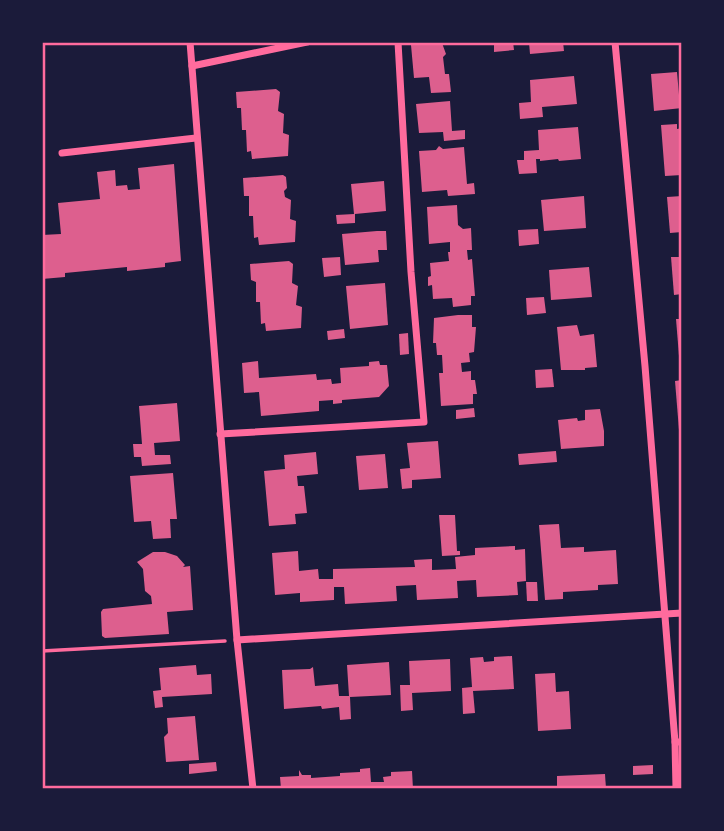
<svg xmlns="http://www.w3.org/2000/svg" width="724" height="831" viewBox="0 0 724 831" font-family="'Times New Roman',serif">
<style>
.building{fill:#dd5f8e}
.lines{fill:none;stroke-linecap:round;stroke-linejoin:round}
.path{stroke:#ff6b9d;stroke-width:3.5}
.minor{stroke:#ff6b9d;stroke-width:7}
.neatline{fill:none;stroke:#ff6b9d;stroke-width:2.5}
</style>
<rect width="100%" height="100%" fill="#1b1b3a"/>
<!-- building -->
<g class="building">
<path d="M494 42H513L514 50 494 52Z"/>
<path d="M529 42H563L564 51 530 54Z"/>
<path d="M442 43 446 54 443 57 445 74H449L451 92 431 93 429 77 414 78 411 45Z"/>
<path d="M677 72 679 95H682V108L654 111 651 74Z"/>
<path d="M574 76 577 104 542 107 543 117 520 119 519 103 531 102 530 80Z"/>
<path d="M276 89 280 92 278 111 284 114 283 133 289 135 288 156 252 159 251 151 247 152 246 130H242L241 108H237L236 92Z"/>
<path d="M450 101 452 131 465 130V139L444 141 443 132 419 133 416 104Z"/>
<path d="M677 124V129L682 128V175L665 176 661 125Z"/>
<path d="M578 127 581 159 559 161 558 159 540 161V159H536L537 173 519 174 517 160H524V151L539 150 538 130Z"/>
<path d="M439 146 443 149 464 147 467 184 474 183 475 194 448 196 447 190 422 192 419 151 436 150Z"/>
<path d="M174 164 181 261 165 263V267L127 271V267L65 273V277L42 279V235L61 234 58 203 100 199 97 172 115 170 116 186 127 185 128 190 140 189 138 168Z"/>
<path d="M283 175 286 177 287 188 284 191 285 197 291 200 290 219 296 221 295 242 259 245 258 237 254 238 253 216H249V196H244L243 178Z"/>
<path d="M384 181 386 211 355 214V223L337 224 336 215 354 214 351 184Z"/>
<path d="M584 196 586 228 544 231 541 200Z"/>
<path d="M682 196V232L670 233 667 197Z"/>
<path d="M457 205 458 225 463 229 471 228 472 250H467L468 260 472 259 475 296H471V305L453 307 452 298 433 299 432 285 428 286V277L431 276 430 263 449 261 448 252H450V242L429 244 427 207Z"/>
<path d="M538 229 539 244 519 246 518 230Z"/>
<path d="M377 231H386L387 250H378L379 262 345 265 342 234Z"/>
<path d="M340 257 341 275 324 277 322 258Z"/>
<path d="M671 257H682V294L674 295Z"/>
<path d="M289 261 293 264 292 283 298 286 296 305 302 307 301 328 266 331 265 323 261 324 260 302H256V282L251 280 250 264Z"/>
<path d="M589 267 592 297 551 300 549 270Z"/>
<path d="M385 283 388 325 350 329 346 286Z"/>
<path d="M544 297 546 313 527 315 526 298Z"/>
<path d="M458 315H472V327H476L474 352 469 353 470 362 461 363 462 372 471 371V380H475L477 394H473V404L441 406 439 373H443L442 355H437L436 343H433L434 318Z"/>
<path d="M676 319H682V356H679Z"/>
<path d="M577 325 580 336 594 334 597 367 585 368V370H561L557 327Z"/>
<path d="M344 329 345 338 328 340 327 331Z"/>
<path d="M408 333 409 354 400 355 399 334Z"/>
<path d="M258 361 259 378 316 374 317 380 331 379 332 384 341 383 340 368 369 366V362L379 361 380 365H387L389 386 379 397 342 400V403L333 404V400L319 401V411L261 416 259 392 244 393 242 363Z"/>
<path d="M552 369 554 387 536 388 535 370Z"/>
<path d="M682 380V430H679L675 381Z"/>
<path d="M177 403 180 441 154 443 155 455H170L171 464 142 466 141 457H134L133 444H142L139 406Z"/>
<path d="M474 408 475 417 456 419V410Z"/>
<path d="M600 409 604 431V446L561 449 558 420 577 418 578 421 585 420V410Z"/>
<path d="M438 441 441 478 412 480V488L402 489 400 469 410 468 407 443Z"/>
<path d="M556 451 557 462 519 465 518 454Z"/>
<path d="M316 452 318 474 297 476 298 486H304L307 513 295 514 296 524 269 526 264 471 285 469 284 455Z"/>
<path d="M385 454 388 488 359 490 356 456Z"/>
<path d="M173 473 177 519H170L171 538 153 539 151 521 134 522 130 476Z"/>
<path d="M439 515H455L457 551H460V555L442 556Z"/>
<path d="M559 524 561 548 584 547V552L616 550 618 584 598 585V590L563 592V599L545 600 539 525Z"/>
<path d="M515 546V550L525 549 526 581 517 582 518 595 477 597 476 580 457 581 458 598 417 600 416 585 396 586 397 601 345 604 344 587H334V600L300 602V593L275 595 272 553 298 551 299 571 318 569 319 579H333V569L415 567 414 560 432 559V570L456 569 455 557 475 555V548Z"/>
<path d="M153 552H165L177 556 185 565 183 567 190 566 193 610 167 612 169 634 105 638 102 636 101 612 103 609 152 604 151 596 145 591 143 569 137 562Z"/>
<path d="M526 582H537L538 601H527Z"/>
<path d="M512 656 514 689 473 691 475 713 463 714 462 688 472 687 470 658 483 657 484 662 494 661V657Z"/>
<path d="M450 659 451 691 412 693 413 710 401 711 400 685H410L409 661Z"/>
<path d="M389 662 391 695 350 697 351 719 340 720 339 707 322 709 321 706 284 709 282 670 310 669 313 667 315 686 338 684 339 696H349L347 665Z"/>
<path d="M196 665 197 675 211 674 212 694 162 697 163 707 155 708 153 691 161 690 159 668Z"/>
<path d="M555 673 556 692 569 691 571 729 538 731 535 674Z"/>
<path d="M195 716 199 760 166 762 164 737 168 733 167 718Z"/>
<path d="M216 762 217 771 189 774V764Z"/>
<path d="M653 765V774L633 775V766Z"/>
<path d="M370 768 371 782H384L383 777 391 776V772L412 771 413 789H281L280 777 299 776V770L302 775H311V778L340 776V773L360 772V769Z"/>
<path d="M605 774 606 789H557V776Z"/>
</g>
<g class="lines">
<!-- path -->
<path class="path" d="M42 651 225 641"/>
<!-- minor -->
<g class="minor">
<path d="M190 42 237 640 253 789"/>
<path d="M615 42 645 366 675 742"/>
<path d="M192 66 307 42"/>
<path d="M62 153 196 138"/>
<path d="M220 434 424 422 411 272 398 42"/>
<path d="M237 640 682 613"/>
<path d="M676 789 675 742H682"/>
</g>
</g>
<!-- border -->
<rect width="724" height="831" fill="none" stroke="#1b1b3a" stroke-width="88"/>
<rect x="44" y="44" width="636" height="743" class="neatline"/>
</svg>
